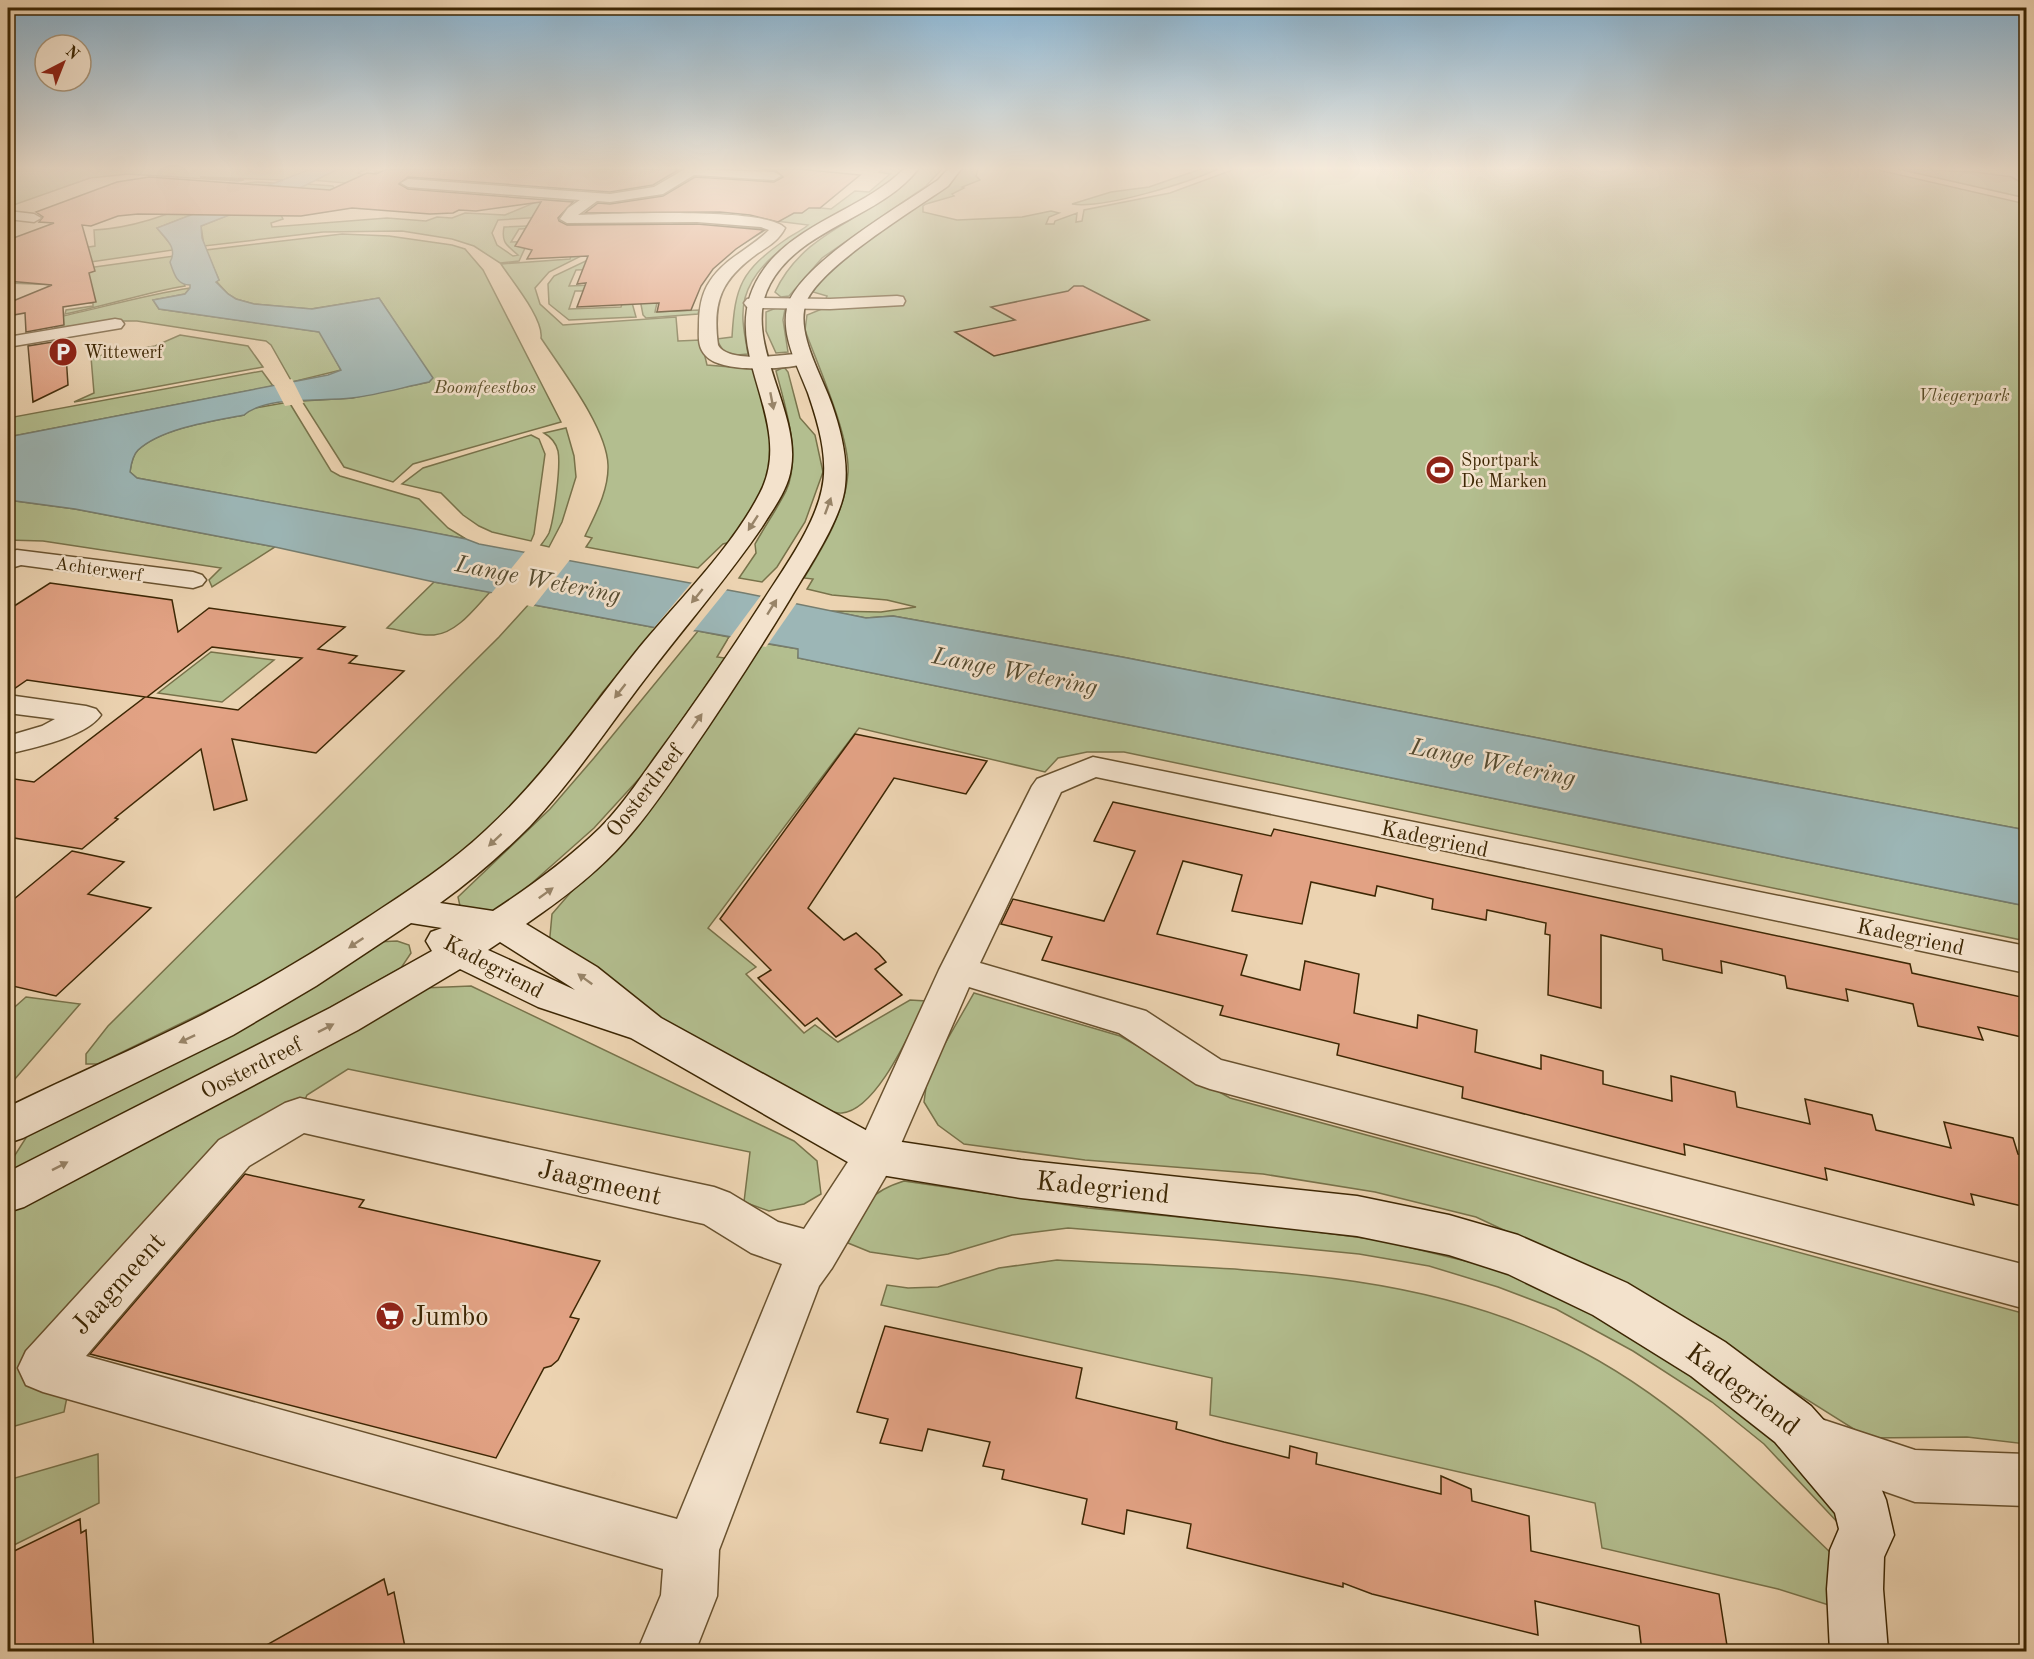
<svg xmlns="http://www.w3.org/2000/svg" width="2034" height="1659" viewBox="0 0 2034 1659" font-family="'Old Standard TT',serif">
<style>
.green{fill:#b3be8f;stroke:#78724a;stroke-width:1.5;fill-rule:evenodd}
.water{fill:#9cb6b6;stroke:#767d6f;stroke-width:1.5}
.pier{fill:#ecd3b1}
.building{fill:#e2a284;stroke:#3d2704;stroke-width:1.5;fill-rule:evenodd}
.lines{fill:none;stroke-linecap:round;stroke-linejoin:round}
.street-casing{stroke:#69522f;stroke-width:3}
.secondary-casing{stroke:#3d2704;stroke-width:3}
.street{fill:#f3e2cc;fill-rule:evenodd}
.secondary{fill:#f3e2cc;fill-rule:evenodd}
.oneway{fill:#988468}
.labels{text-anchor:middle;stroke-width:5;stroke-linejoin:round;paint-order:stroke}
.far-poi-label{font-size:18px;fill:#3d2704;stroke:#f3e2cc;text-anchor:start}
.far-park-label{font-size:18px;font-style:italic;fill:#5a4d27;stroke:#f3e2cc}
.far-street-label{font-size:18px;fill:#3d2704;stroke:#f3e2cc}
.street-label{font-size:22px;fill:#3d2704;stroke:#f3e2cc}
.water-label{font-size:24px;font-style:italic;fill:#554b30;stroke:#f3e2cc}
.near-street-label{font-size:27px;fill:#3d2704;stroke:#f3e2cc}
.near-poi-label{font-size:27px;fill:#3d2704;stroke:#f3e2cc;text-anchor:start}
</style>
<rect width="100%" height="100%" fill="#ecd3b1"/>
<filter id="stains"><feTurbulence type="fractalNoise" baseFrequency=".00333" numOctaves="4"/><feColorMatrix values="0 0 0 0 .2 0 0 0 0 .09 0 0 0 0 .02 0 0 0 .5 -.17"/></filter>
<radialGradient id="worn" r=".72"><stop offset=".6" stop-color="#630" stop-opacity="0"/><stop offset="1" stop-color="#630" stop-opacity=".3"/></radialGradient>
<!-- green -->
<g class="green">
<path d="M8 169H312L283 180 200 177 244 180 238 181 128 174 90 178 8 207Z"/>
<path d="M338 169H367L358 173 363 175 377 174 375 172H388L346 183 311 180Z"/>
<path d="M883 169H904C895 177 886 186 876 193 834 223 760 244 745 298 740 317 745 336 748 354L737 355 724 352 716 339 732 337C735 286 741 271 785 240 792 235 801 231 808 225L743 217 598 215 589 212 606 202 669 194 831 209 855 191 869 192 890 174 879 172Z"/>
<path d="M920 169H942L926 186 822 258 789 296 781 297 775 292C805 227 876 218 920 169Z"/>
<path d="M958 169H978L976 176 980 180 962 187 964 188 952 194 954 196 926 204 923 206V212L957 220 1022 217 1051 211 1059 213 1049 217 1046 224H1054L1055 221 1077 213 1076 222 1082 221 1084 210 1170 193 1235 169H1874L2026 204V830L1594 749 1122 657 893 616 866 618 830 611 881 612 916 607 887 600 832 595 807 589 813 579 804 578C823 547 846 510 848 472 850 437 818 366 805 330L807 315 822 309 827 296 813 292 811 287 876 232 926 200Z"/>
<path d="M1201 169H1218C1187 183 1104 209 1072 204L1111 192 1149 187Z"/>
<path d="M1898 169 1975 172 2012 177 2026 186V198Z"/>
<path d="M256 182 274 183 157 228 172 246 173 250 8 274V271L69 262V250L95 246 94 230C140 228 180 209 222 193L231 185Z"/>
<path d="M306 184 333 186 340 199 281 215 283 219 271 223 272 227 387 218 426 221 437 217 452 218 465 213 505 215 548 197 585 199 562 212 544 217 498 220 492 233 497 245 513 256 518 255C507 245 501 243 504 227L580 224 589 252 549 272 535 288 540 304 563 325 676 317 678 341 701 340 707 365 755 369 776 455 769 487 731 542 723 544 698 568 586 547 592 538 585 536C595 515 609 490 608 465 607 428 562 370 541 338 544 319 512 281 501 264L570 259 574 245 565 227 519 229 511 242 544 241 526 246 519 261 500 263 474 246 452 239 402 231 323 232 204 246 201 226Z"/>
<path d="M674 223 767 229 658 298 655 312 699 310 698 314 646 318 643 315 639 294Z"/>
<path d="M590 224H669L631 299 636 317 569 320 549 304 548 284 554 276 588 260 592 234ZM603 269 626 290 621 307 569 309 575 291H591L593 285 569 286 576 270Z"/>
<path d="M342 234 389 236 452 245 465 249 483 270 561 422 413 464 393 482 344 467 302 401 352 398 429 382 432 378 379 298 311 309 254 304 236 299 228 294 216 281 219 280 206 250Z"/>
<path d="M174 256 185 286C144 293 106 306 65 314L66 310 93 306V303H86L59 285 8 283V279Z"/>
<path d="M190 288 185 294 153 300 159 309 320 332 341 370 292 382 271 345 266 341 137 321H116L55 328 53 320 59 317C104 307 145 295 190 288Z"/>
<path d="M776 308 785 309 783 320 788 352 776 353 766 331V312Z"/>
<path d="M180 335 248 346 263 367 74 402 94 393 91 357 155 346Z"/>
<path d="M784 367 788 372 800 418 815 435 823 472 805 522 777 567 762 582 739 578 756 553 755 544C765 526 777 509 786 491 802 456 785 406 776 371Z"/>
<path d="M262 371 273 386 8 437V418Z"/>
<path d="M289 402 331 471 340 476 419 499 448 528 466 539 137 478 130 472C131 465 132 456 138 450 161 428 213 421 244 415L250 409Z"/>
<path d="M566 428 574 456 576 477 562 522 549 547 541 545C544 541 547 537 549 533 554 520 561 465 558 451 556 443 551 437 544 433Z"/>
<path d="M531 435 539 439 545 454 534 534 531 541 492 532 479 526 463 515 441 493 402 484 423 468Z"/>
<path d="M8 500 75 509 275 547 212 587 209 580 221 568 43 541 8 540Z"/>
<path d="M434 582 490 592C475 608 457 633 434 635 419 636 401 630 387 628Z"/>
<path d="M529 604 657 628 602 693 572 735 504 815 428 885 339 943 239 995 98 1064H86V1054L108 1026 499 637Z"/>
<path d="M698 631 729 637 717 657 725 658 647 770 594 828 514 899 489 913 472 914 460 906 458 897 550 809 594 758Z"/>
<path d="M762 643 799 649 798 658 2026 906V941L1124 752H1087L1058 758 1045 772 859 728 708 928 756 967 746 974 804 1033 815 1025 838 1042 910 1000 926 1001C911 1030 877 1110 842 1113 837 1114 829 1110 824 1109L572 970 549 947 552 914 590 870Z"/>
<path d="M211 652 274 660 222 702 158 693Z"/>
<path d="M397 941 409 945 411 953 401 968 178 1092 8 1182V1166L29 1133 376 942Z"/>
<path d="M471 986 794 1141 817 1161 821 1194 804 1204 769 1211 744 1202 750 1152 348 1069 307 1095 288 1140 258 1148 72 1372 64 1412 8 1428V1211L41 1195 423 988Z"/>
<path d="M974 993 1120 1036 1230 1098 2026 1314V1444L1967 1437 1868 1438 1771 1377 1718 1337 1611 1280 1476 1217 1375 1192 1263 1174 1085 1160 964 1144 938 1125 924 1102 928 1073Z"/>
<path d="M26 997 80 1004 8 1087V1013Z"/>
<path d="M904 1181 1088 1208 1279 1227 1379 1240 1486 1266 1550 1288 1704 1380 1795 1458 1835 1511 1841 1526 1764 1444 1712 1402 1633 1351 1556 1309 1498 1287 1429 1266 1359 1254 1215 1240 1068 1228 1012 1235 948 1254 918 1259 870 1252 848 1243C863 1208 865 1193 904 1181Z"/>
<path d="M1057 1260C1228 1270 1409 1266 1567 1344 1670 1394 1753 1478 1835 1557V1607L1778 1589 1602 1548 1595 1503 1210 1415 1212 1378 881 1305 887 1285 908 1288 938 1287 999 1268Z"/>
<path d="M98 1454 99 1503 8 1548V1480Z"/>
</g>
<!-- water -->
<path class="water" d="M311 169H338L304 186 201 226 202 238 219 280 216 282 228 294 236 299 254 304 312 309 379 298 433 378 429 382C404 387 378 395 352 398 322 402 268 395 244 415 213 421 162 428 138 450 133 455 131 464 130 472L137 478 415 529 466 539 479 544 744 593 866 618 893 616 1122 657 1594 749 2026 830V906L798 658V649L698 631 657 628 529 604 493 593 434 582 275 547 75 509 8 500V437L328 375 341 370 319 332 159 309 153 300 185 294 190 288V285C177 285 174 274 170 262 178 248 166 239 157 228Z"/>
<!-- pier -->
<g class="pier">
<path d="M292 379 304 403 285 406 273 383Z"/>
<path d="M527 549 572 557 533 607 490 595Z"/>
<path d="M693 581 729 587 691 634 652 630Z"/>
<path d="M762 594 798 601 766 647 728 640Z"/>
</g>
<!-- building -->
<g class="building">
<path d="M387 169H680L653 185 610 192 408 177 399 184 408 189 573 202 558 218 559 221 567 225 697 224 764 230 736 249 713 269 701 286 691 310 657 312 659 303 577 307 586 283 577 284 588 256 527 259 532 250 515 246 541 202 476 211 459 210 453 213 430 214 352 208 301 216 138 214 118 216 91 226 82 225 95 271 89 273 96 302 63 307 64 325 26 332 25 313 8 316V303L52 285 8 281V240L54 223 39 222 43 217 36 212 117 182 149 177 330 190 367 173 376 174Z"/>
<path d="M758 169H799L860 175 820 208H809L802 213H794L778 222 750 215 720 212 585 213 598 203 610 204 663 196 695 177 774 182 783 177 775 170Z"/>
<path d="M1074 286H1083L1149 320 994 356 955 332 1015 320 991 307 1068 291Z"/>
<path d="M65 340 68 385 33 402 28 346Z"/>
<path d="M50 583 172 600 178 632 209 608 345 627 318 649 357 656 349 663 404 671 316 753 232 739 247 800 214 810 201 749 115 818 118 819 82 849 8 837V778L34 782 145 697 27 680 8 693V610ZM212 647 302 658 238 710 147 697Z"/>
<path d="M855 734 987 761 966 794 894 778 808 908 844 940 856 933 879 954 886 962 875 969 902 995 836 1037 817 1018 805 1026 758 978 771 970 720 919Z"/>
<path d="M1113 802 1271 836 1274 829 1910 964 1912 973 2026 998V1038L1978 1027 1983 1040 1918 1026 1913 1004 1846 989 1848 1001 1787 988 1785 976 1721 961 1722 973 1663 960 1662 949 1601 935V1008L1548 995 1550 935 1545 934 1546 923 1487 910 1486 920 1432 909 1433 899 1377 886 1375 896 1311 882 1302 924 1232 911 1242 875 1183 861 1157 934 1247 955 1241 975 1300 990 1305 961 1359 974 1354 1013 1417 1028 1418 1015 1477 1030 1475 1052 1541 1069V1055L1603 1071V1084L1672 1101 1671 1076 1735 1092 1737 1107 1810 1124 1805 1099 1872 1115 1876 1130 1951 1148 1944 1122 2013 1138 2018 1154 2026 1156V1207L1971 1194 1974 1205 1825 1168 1827 1180 1684 1144 1685 1155 1462 1098 1463 1087 1337 1055 1339 1044 1220 1015 1223 1006 1042 960 1052 937 1001 924 1013 899 1104 921 1135 851 1094 841Z"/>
<path d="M72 851 124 862 88 894 151 908 56 996 8 985V904Z"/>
<path d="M245 1174 364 1200 359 1207 600 1261 570 1317 579 1319 558 1360 551 1366 544 1368 496 1458 90 1354Z"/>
<path d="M885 1326 1082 1368 1076 1398 1177 1422 1176 1429 1224 1442 1289 1458 1290 1446 1317 1453 1316 1464 1441 1494V1476L1471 1489 1472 1501 1529 1516 1531 1551 1719 1594 1728 1652H1642L1639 1626 1535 1601 1538 1635 1372 1594 1343 1583V1587L1187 1548 1191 1524 1127 1510 1124 1534 1082 1524 1087 1499 1002 1479 1004 1470 983 1466 990 1442 928 1429 922 1451 880 1443 888 1419 857 1412Z"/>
<path d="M80 1519 81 1533 86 1530 94 1652H8V1554Z"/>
<path d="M384 1579 388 1595 394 1592 406 1652H254Z"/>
</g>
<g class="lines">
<!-- street casing -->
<g class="street-casing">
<g id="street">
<path d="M685 169 774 172 781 176 774 180 694 175 663 194 610 202 597 201 578 215C611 214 767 207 785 228 779 240 769 246 758 253 722 279 712 300 718 345 728 364 784 355 803 353L810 355 812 359 810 363C787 369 723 374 706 356 697 347 699 336 699 325 699 310 701 294 710 281 725 258 750 249 769 230L761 227 697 222 567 223 560 219 568 208 580 200 408 187 401 183 408 179 610 194 654 187Z"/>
<path d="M8 211 34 214 41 218 34 222 8 219Z"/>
<path d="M897 296 903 297 905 301 903 305 830 309 753 308 747 307 744 303 747 299 753 298 830 299Z"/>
<path d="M115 319 121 320 124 324 121 328 8 347V337Z"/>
<path d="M17 550 193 572 202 575 206 580 202 585 193 588 21 565 8 569V552Z"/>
<path d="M8 695 86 706 96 709 101 715C86 737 33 748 8 754V736L42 726 55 719 8 713Z"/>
<path d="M1093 757 2026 946V973L1096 777 1061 792 980 963 1146 1011 1221 1060 2026 1265V1309L1210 1089 1196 1084 1119 1033 969 987 890 1169 832 1268 819 1286 719 1550 717 1596 695 1652H637L661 1595 663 1569 43 1392 26 1385 18 1368 26 1351 219 1140 285 1103 300 1098 714 1187 730 1193 778 1222 804 1229 859 1145 939 970 1032 786 1037 779ZM304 1133 704 1224 751 1253 782 1264 677 1519 86 1356 249 1166Z"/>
<path d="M1815 1417 1915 1450 2026 1454V1506L1915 1502 1797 1461 1789 1443 1797 1425Z"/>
</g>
</g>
<!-- secondary casing -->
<g class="secondary-casing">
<path id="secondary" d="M904 169H918C879 219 801 227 770 284 740 339 801 410 791 468 788 490 773 509 762 527 730 574 693 617 658 662 615 716 578 775 530 826 502 854 472 880 440 903L493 911C531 886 567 860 600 828 623 805 641 777 660 751 695 703 729 654 761 604 782 571 814 528 822 489 829 458 818 422 808 393 798 367 781 336 787 308 796 266 902 205 938 180L948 169H961L948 186C914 210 818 268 806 303 795 332 822 376 832 405 841 431 848 459 845 486 842 519 807 570 790 599 758 652 724 704 689 755 669 784 649 814 625 841 597 873 561 900 526 924L597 967 661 1018 882 1139 1021 1160 1357 1196 1449 1215 1518 1235 1627 1283 1725 1342 1811 1406 1878 1481 1886 1500 1894 1535 1884 1557 1883 1589 1888 1652H1830L1827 1589 1830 1550 1839 1529 1835 1513 1775 1442 1691 1376 1593 1315 1508 1274 1449 1255 1357 1236 1021 1198 875 1174 860 1169 631 1038 538 1007 460 969 358 1030 24 1207 8 1212V1172L330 1008 432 951 426 941 431 932 442 928 411 923 316 986 233 1035 23 1138 8 1143V1107C73 1075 140 1047 204 1014 260 985 315 952 367 918 408 891 450 864 486 830 545 776 589 710 639 648 678 601 732 548 760 493 800 416 706 342 767 265 801 222 864 208 904 169ZM500 942 571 987 575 990 488 950Z"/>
</g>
<!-- street -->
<use href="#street" class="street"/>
<!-- secondary -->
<use href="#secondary" class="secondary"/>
</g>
<!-- one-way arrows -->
<defs><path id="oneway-solid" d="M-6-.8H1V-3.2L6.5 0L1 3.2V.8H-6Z" transform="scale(1.5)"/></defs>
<g class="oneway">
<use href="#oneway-solid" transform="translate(772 401) rotate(79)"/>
<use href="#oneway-solid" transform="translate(828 506) rotate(-70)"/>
<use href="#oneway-solid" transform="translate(753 523) rotate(123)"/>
<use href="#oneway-solid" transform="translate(697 596) rotate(129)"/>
<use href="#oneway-solid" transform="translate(772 607) rotate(-58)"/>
<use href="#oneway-solid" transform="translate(620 691) rotate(128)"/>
<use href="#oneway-solid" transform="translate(697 721) rotate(-55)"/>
<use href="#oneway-solid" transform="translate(495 840) rotate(137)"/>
<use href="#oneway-solid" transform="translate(546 893) rotate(-36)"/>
<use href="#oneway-solid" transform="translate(356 943) rotate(146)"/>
<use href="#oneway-solid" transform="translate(585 979) rotate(-144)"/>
<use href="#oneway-solid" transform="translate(326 1028) rotate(-27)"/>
<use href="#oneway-solid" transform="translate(187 1039) rotate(155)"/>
<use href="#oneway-solid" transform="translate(60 1166) rotate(-27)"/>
</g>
<!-- sky -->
<linearGradient id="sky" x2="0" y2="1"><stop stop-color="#89b5d4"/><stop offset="0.42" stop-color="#f6ebdc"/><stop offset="1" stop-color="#f6ebdc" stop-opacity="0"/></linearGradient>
<rect width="2034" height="401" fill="url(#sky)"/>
<!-- icons -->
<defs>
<g id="parking-disc" transform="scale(1.5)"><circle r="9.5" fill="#8f2418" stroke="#f3e2cc"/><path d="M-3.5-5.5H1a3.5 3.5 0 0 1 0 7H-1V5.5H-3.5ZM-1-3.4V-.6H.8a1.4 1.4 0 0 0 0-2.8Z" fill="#fff"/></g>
<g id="stadium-disc" transform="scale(1.5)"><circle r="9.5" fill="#8f2418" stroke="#f3e2cc"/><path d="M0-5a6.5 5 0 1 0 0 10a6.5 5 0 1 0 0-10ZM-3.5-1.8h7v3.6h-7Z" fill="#fff"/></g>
<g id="supermarket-disc" transform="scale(1.5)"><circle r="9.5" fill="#8f2418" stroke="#f3e2cc"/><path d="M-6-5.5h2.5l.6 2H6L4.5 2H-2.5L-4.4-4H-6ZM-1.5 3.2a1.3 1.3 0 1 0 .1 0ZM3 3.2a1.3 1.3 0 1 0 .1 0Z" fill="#fff"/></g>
</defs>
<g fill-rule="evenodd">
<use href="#parking-disc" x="63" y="352"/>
<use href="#stadium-disc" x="1440" y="470"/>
<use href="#supermarket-disc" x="390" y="1316"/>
</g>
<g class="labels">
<!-- far-poi labels -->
<g class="far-poi-label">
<text x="84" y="358">Wittewerf</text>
<text x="1461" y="466">Sportpark<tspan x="1461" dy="21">De Marken</tspan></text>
</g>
<!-- far-park labels -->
<g class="far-park-label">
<text x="485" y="393">Boomfeestbos</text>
<text x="1964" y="401">Vliegerpark</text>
</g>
<!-- far-street labels -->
<g class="far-street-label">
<text transform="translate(99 569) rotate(8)" y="6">Achterwerf</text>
</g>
<!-- street labels -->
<g class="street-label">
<text transform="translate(644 790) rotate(-52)" y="8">Oosterdreef</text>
<text transform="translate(1435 838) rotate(12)" y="8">Kadegriend</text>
<text transform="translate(1911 936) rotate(12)" y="8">Kadegriend</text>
<text transform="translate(494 966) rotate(28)" y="8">Kadegriend</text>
<text transform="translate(251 1067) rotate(-27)" y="8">Oosterdreef</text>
</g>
<!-- water labels -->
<g class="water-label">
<text transform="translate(538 579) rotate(11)" y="8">Lange Wetering</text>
<text transform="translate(1015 671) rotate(11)" y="8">Lange Wetering</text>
<text transform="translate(1493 762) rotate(11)" y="8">Lange Wetering</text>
</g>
<!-- near-street labels -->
<g class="near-street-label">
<text transform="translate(600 1182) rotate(13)" y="9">Jaagmeent</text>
<text transform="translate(1103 1187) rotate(6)" y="9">Kadegriend</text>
<text transform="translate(118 1283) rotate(-48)" y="9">Jaagmeent</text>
<text transform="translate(1743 1389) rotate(37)" y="9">Kadegriend</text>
</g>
<!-- near-poi labels -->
<g class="near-poi-label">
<text x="411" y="1325">Jumbo</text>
</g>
</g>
<!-- margin -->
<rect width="2034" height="1659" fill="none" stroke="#ecd3b1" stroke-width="30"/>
<rect x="9" y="9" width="2016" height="1641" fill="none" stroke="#3d2704" stroke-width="3"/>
<rect x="15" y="15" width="2004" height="1629" fill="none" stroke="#3d2704" stroke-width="1.5"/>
<!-- north arrow -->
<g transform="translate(63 63) rotate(42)"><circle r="28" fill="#f3e2cc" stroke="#aa977c" stroke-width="1.5"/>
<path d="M0-4.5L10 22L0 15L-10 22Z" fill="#8f2418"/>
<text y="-9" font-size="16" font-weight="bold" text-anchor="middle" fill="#3d2704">N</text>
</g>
<rect width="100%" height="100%" filter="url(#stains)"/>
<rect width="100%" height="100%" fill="url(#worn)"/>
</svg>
